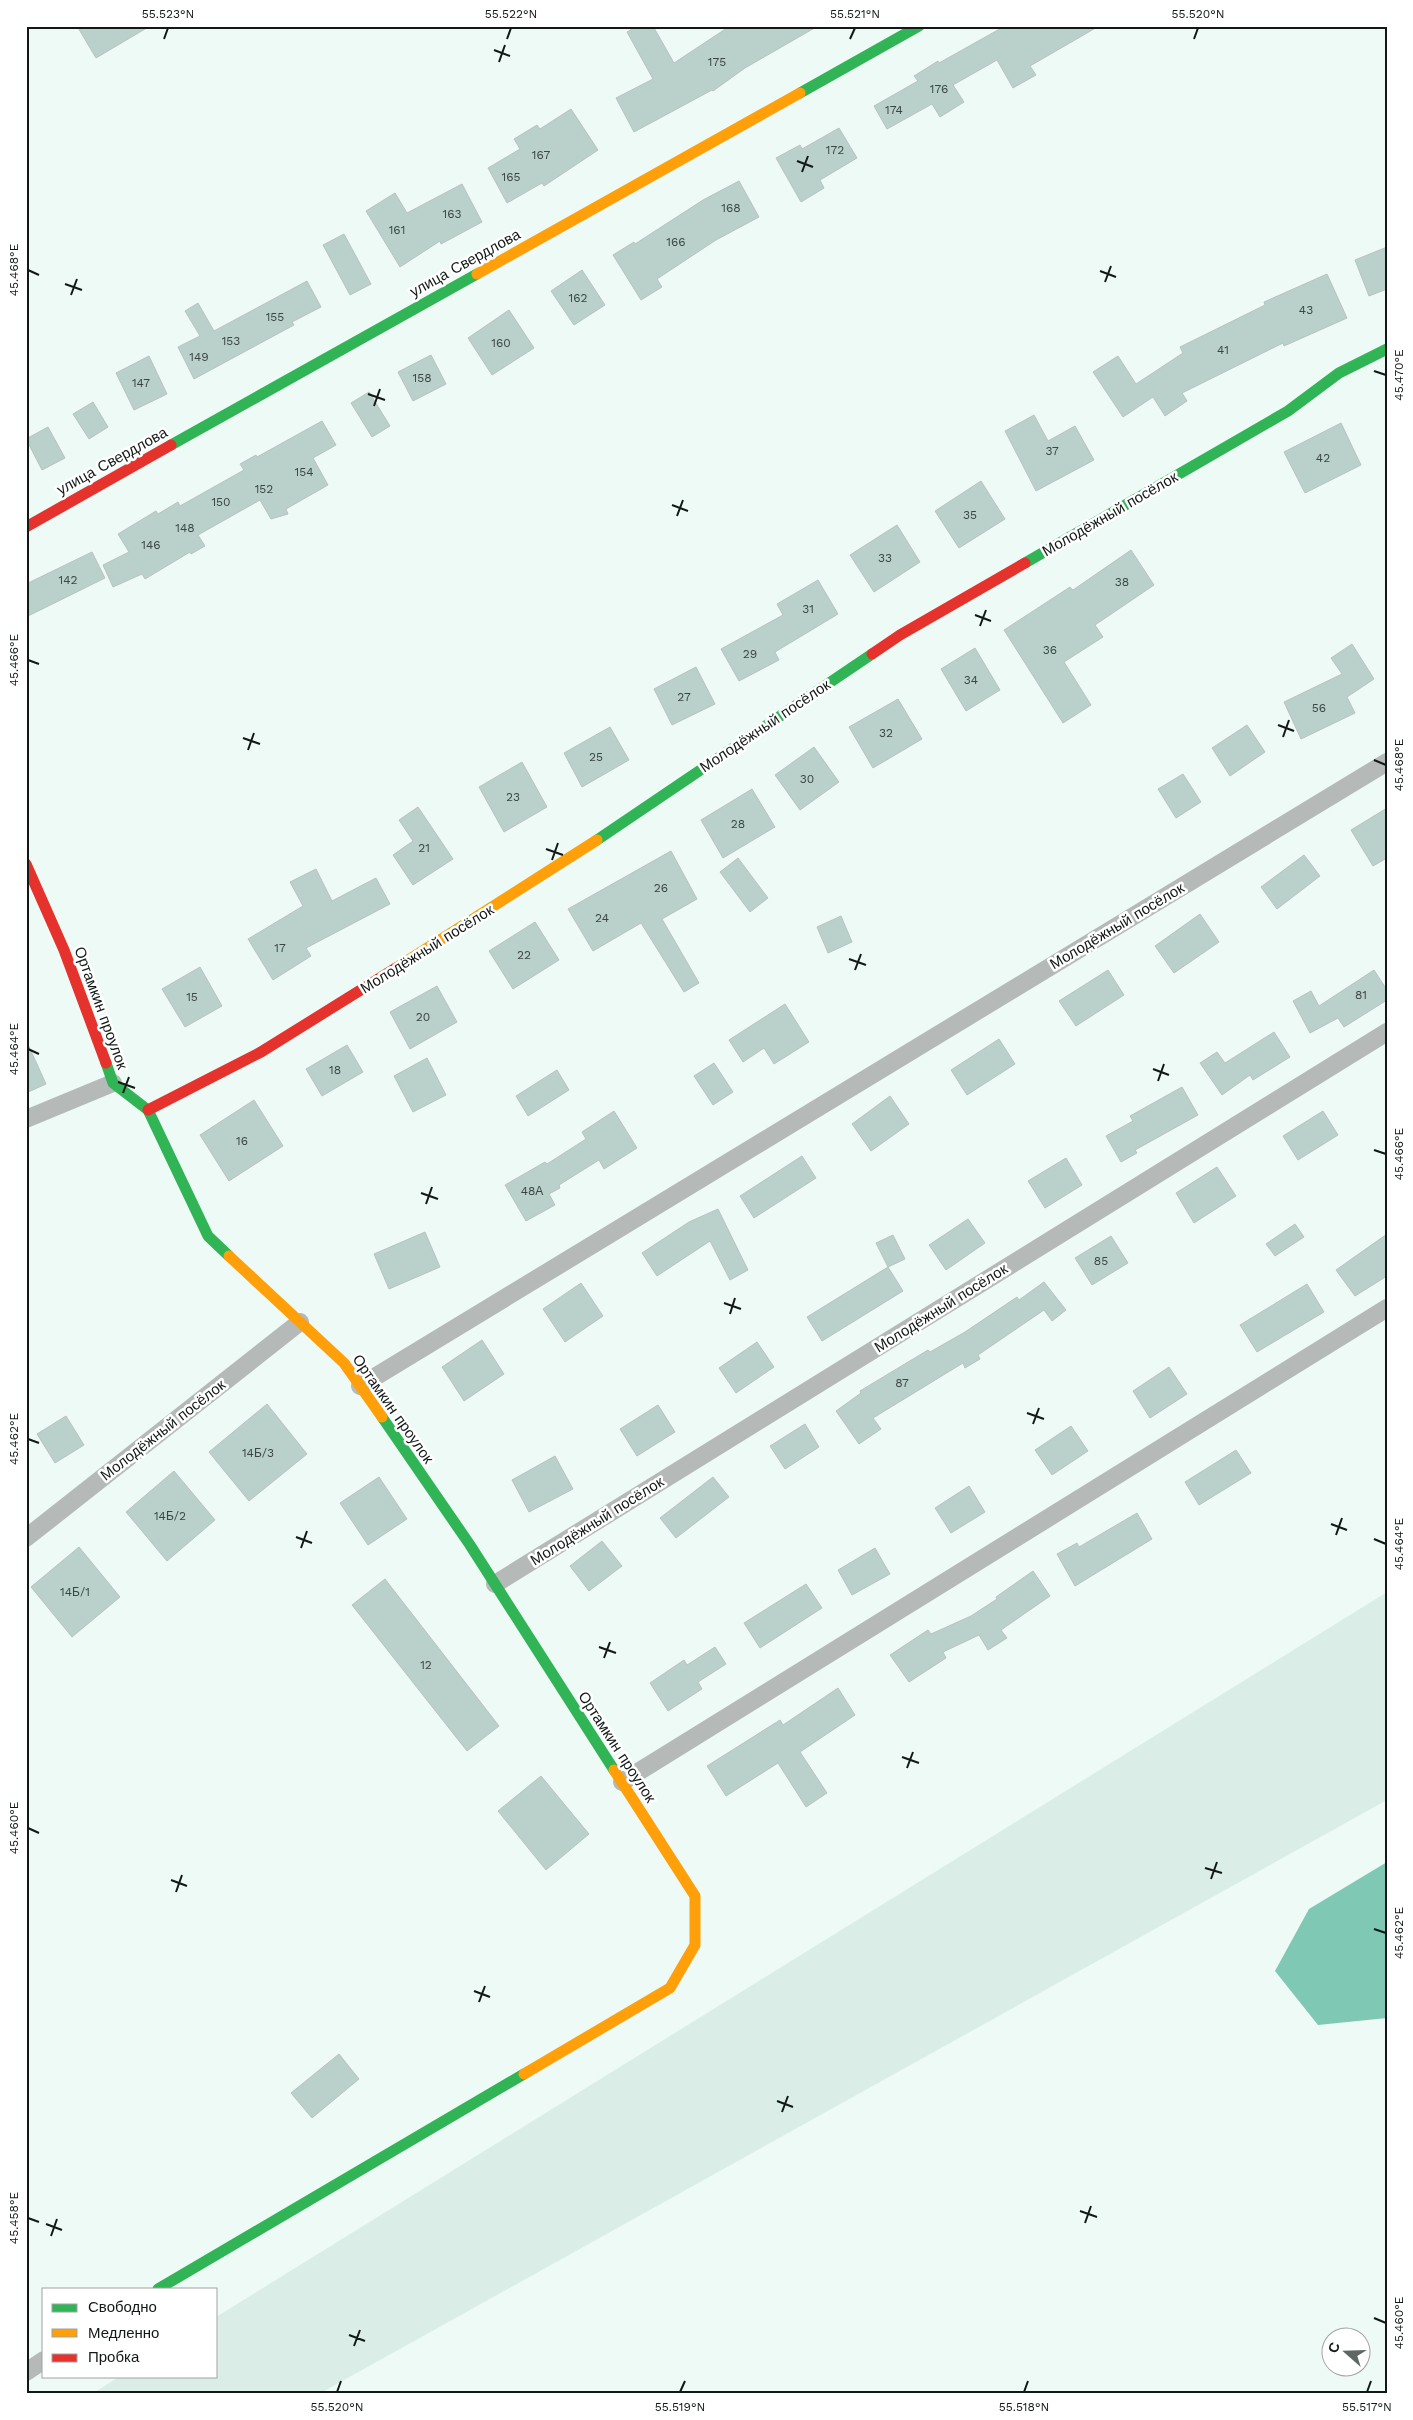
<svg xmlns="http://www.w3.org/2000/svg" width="1413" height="2420" viewBox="0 0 1413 2420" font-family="'Work Sans',sans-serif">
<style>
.built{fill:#daeee7}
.water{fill:#7fc8b4}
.building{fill:#b9d1ca;stroke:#bac2c0}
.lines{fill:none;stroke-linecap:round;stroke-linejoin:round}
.street{stroke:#b5b9b8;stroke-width:18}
.fast{stroke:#30b455;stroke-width:11}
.slow{stroke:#ff9f0a;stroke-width:11}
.jam{stroke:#e5322d;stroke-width:11}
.ticks{fill:none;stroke:#111816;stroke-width:2}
.labels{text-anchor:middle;stroke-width:5;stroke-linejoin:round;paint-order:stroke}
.number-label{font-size:12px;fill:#3b4643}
.street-label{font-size:15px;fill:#111816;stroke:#fff}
.neatline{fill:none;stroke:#111816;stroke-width:2}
.ticks-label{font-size:12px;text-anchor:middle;fill:#111816}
</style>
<rect width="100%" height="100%" fill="#eefaf6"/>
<!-- built -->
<path class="built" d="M1387 1592V1800L319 2394H92L120 2376H216V2317Z"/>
<!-- water -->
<path class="water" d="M1387 1862V2018L1318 2025 1275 1971 1309 1909Z"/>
<!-- building -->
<g class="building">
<path d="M77 26H150L96 58Z"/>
<path d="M637 26H653L674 63 730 26H818L745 68 713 91 712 90 634 132 616 98 653 79 627 32Z"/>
<path d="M1005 26H1099L1030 66 1036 75 1013 88 997 60 953 85 964 102 940 117 932 104 887 129 874 106 918 81 914 76 938 61 939 63Z"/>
<path d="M571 109 598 150 544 186 542 183 507 203 488 168 520 149 514 139 537 125 540 129Z"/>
<path d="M839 128 857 158 820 180 824 188 801 202 776 158 800 145 802 149Z"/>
<path d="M739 181 759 217 716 240 657 279 662 287 641 300 613 255 634 242 635 244 703 200Z"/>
<path d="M462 184 482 222 441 244 440 241 400 267 366 211 395 193 407 213Z"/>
<path d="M344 234 371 284 350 295 323 245Z"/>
<path d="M1387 247V289L1369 296 1355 260Z"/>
<path d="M582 270 605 305 574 325 551 291Z"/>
<path d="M1327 274 1347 318 1284 346 1283 343 1182 393 1187 401 1165 416 1153 397 1123 417 1093 372 1118 356 1136 384 1183 353 1180 347 1265 305 1264 302Z"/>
<path d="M307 281 321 307 292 322 294 325 194 379 178 347 200 336 185 311 198 303 214 331Z"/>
<path d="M509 310 534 348 492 375 468 338Z"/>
<path d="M431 355 446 384 413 401 398 372Z"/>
<path d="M149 356 167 394 134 410 116 373Z"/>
<path d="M369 392 390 426 372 437 351 403Z"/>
<path d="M93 402 108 427 89 439 73 414Z"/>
<path d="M1034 415 1048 441 1075 426 1094 460 1036 491 1005 431Z"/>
<path d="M322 421 336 445 313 458 328 485 286 509 288 514 271 519 260 500 198 535 205 546 191 554 190 552 145 579 142 574 113 587 103 565 129 552 118 534 156 511 158 514 178 502 180 506 244 470 240 464 256 455 257 457Z"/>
<path d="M1341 423 1361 465 1305 493 1284 452Z"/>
<path d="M48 427 65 458 42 470 26 439Z"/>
<path d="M981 481 1005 519 959 548 935 511Z"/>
<path d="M897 525 920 562 874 592 850 555Z"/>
<path d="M1131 550 1154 585 1095 625 1103 637 1064 662 1091 705 1063 723 1004 630 1070 587 1073 590Z"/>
<path d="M92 552 105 578 26 617V584Z"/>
<path d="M818 580 838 614 775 652 779 660 739 681 721 649 783 615 777 604Z"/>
<path d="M1352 644 1374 679 1347 697 1355 713 1301 739 1284 702 1342 674 1331 658Z"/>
<path d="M975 648 1000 690 966 711 941 669Z"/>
<path d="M696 667 715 704 672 725 654 689Z"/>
<path d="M898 699 922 739 873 768 849 727Z"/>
<path d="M1247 725 1265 752 1230 776 1212 748Z"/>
<path d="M610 727 629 760 582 787 564 753Z"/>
<path d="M814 747 839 782 800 810 775 775Z"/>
<path d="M522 762 547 807 504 832 479 787Z"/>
<path d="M1183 774 1201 802 1176 818 1158 789Z"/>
<path d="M752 789 775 827 723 858 701 820Z"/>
<path d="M418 807 453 859 413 885 393 855 413 841 399 820Z"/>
<path d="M1387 808V858L1373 866 1351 830Z"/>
<path d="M671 851 697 899 662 919 699 983 684 992 641 923 593 951 568 909Z"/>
<path d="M1304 855 1320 876 1277 909 1261 887Z"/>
<path d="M738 858 768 898 750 912 720 872Z"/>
<path d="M316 869 332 901 376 878 390 904 306 948 311 956 273 980 248 939 303 906 290 882Z"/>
<path d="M1200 914 1219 942 1174 973 1155 946Z"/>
<path d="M841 916 852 942 828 953 817 927Z"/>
<path d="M535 922 559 960 513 989 489 951Z"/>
<path d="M200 967 222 1006 185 1027 162 989Z"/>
<path d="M1108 970 1124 995 1076 1026 1059 1001Z"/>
<path d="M1374 970 1387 990V1000L1344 1027 1338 1018 1310 1033 1293 1001 1311 991 1319 1006Z"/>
<path d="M437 986 457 1022 410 1049 390 1012Z"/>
<path d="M785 1004 809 1042 774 1064 764 1048 743 1062 729 1040Z"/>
<path d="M1274 1032 1290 1057 1253 1080 1250 1075 1222 1095 1200 1063 1217 1052 1225 1063Z"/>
<path d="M999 1039 1015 1064 967 1095 951 1070Z"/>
<path d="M26 1040 46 1084 26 1093Z"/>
<path d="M347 1045 363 1072 322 1096 306 1069Z"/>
<path d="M427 1058 446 1095 413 1112 394 1076Z"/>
<path d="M714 1063 733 1092 713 1105 694 1076Z"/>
<path d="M557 1070 569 1090 528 1116 516 1096Z"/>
<path d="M1182 1087 1198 1115 1135 1150 1137 1153 1121 1162 1106 1136 1133 1121 1130 1116Z"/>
<path d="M890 1096 909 1124 871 1151 852 1124Z"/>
<path d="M254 1100 283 1146 229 1181 200 1135Z"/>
<path d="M614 1111 637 1148 604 1169 599 1160 559 1185 560 1188 549 1194 555 1205 526 1221 505 1185 545 1162 547 1164 586 1139 582 1132Z"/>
<path d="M1323 1111 1338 1135 1298 1160 1283 1136Z"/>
<path d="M802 1156 816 1178 754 1218 740 1196Z"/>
<path d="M1066 1158 1082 1185 1045 1208 1028 1181Z"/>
<path d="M1217 1167 1236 1196 1194 1223 1176 1193Z"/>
<path d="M718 1209 748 1270 730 1280 710 1241 657 1276 642 1253 689 1222Z"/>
<path d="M968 1219 985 1243 946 1270 929 1245Z"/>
<path d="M1295 1224 1304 1237 1275 1256 1266 1244Z"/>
<path d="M425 1232 440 1267 389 1289 374 1254Z"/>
<path d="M1387 1234V1276L1355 1296 1336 1270Z"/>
<path d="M893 1235 905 1259 888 1267 876 1243Z"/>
<path d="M1111 1236 1128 1263 1092 1285 1075 1258Z"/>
<path d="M888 1267 903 1291 822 1341 807 1317Z"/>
<path d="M1044 1282 1066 1310 1052 1321 1044 1310 978 1355 980 1359 965 1368 963 1363 873 1418 881 1429 859 1444 836 1411 861 1393 860 1391 928 1350 930 1352 965 1332 1017 1297 1019 1300Z"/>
<path d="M581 1283 603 1316 565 1342 543 1309Z"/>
<path d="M1307 1284 1324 1312 1257 1352 1240 1325Z"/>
<path d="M482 1340 504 1374 464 1401 442 1367Z"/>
<path d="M757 1342 774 1367 736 1393 719 1368Z"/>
<path d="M1169 1367 1187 1394 1150 1418 1133 1391Z"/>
<path d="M267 1404 307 1454 249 1501 209 1452Z"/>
<path d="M658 1405 675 1432 637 1456 620 1429Z"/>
<path d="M66 1416 84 1445 55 1463 37 1434Z"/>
<path d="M805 1424 819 1447 785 1469 770 1446Z"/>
<path d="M1071 1426 1088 1451 1052 1475 1035 1450Z"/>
<path d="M1236 1450 1251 1473 1199 1505 1185 1482Z"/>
<path d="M555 1456 573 1489 529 1512 512 1480Z"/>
<path d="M174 1471 215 1520 167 1561 126 1512Z"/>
<path d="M379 1477 407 1519 368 1545 340 1503Z"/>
<path d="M713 1477 729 1497 676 1538 660 1518Z"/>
<path d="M969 1486 985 1512 951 1533 935 1508Z"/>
<path d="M1137 1513 1152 1539 1075 1586 1057 1554 1077 1543 1079 1547Z"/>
<path d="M602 1541 622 1566 589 1591 570 1566Z"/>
<path d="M79 1547 120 1597 72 1637 31 1587Z"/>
<path d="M875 1548 890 1574 852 1595 838 1570Z"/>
<path d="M1033 1571 1050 1596 1001 1630 1007 1638 988 1650 979 1635 943 1652 946 1658 909 1682 890 1655 928 1630 931 1634 971 1616 997 1599 996 1597Z"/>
<path d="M385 1579 499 1726 467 1751 352 1605Z"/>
<path d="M806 1584 822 1608 760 1648 744 1623Z"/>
<path d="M715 1647 726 1664 698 1682 702 1689 668 1711 650 1683 684 1660 687 1665Z"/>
<path d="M838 1688 855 1715 800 1752 827 1793 806 1807 778 1763 726 1796 707 1766 780 1720 783 1725Z"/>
<path d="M541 1776 589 1834 546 1870 498 1811Z"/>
<path d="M339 2054 359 2079 312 2118 291 2093Z"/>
</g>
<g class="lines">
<!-- street -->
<g class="street">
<path d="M26 1119 113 1083"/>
<path d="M360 1386 1387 762"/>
<path d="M26 1538 300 1322"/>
<path d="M495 1584 1387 1032"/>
<path d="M622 1782 1387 1308"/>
<path d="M26 2372 44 2360"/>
</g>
<!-- fast -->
<g class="fast">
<path d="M800 93 919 26"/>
<path d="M171 445 477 274"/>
<path d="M1025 563 1288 411 1339 373 1387 349"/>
<path d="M597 840 872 654"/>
<path d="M106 1063 113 1083 148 1110 208 1236 229 1256"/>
<path d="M382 1417 470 1545 614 1770"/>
<path d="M158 2289 524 2074"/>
</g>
<!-- slow -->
<g class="slow">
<path d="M477 274 800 93"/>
<path d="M396 968 597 840"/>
<path d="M229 1256 344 1363 382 1417"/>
<path d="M524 2074 670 1988 695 1945V1896L614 1770"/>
</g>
<!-- jam -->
<g class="jam">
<path d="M26 527 171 445"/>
<path d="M872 654 900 635 1025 563"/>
<path d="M26 864 64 950 106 1063"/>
<path d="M148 1110 261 1052 396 968"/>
</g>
</g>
<!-- ticks -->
<path class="ticks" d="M164 39 168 28M507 39 511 28M850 39 855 28M1194 39 1198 28M494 50 510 56M499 62 505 45M797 161 813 167M802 172 808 156M28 270 39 275M1100 271 1116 277M1105 282 1111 266M65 284 82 290M71 295 77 279M1374 371 1386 375M368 394 385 400M374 406 380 389M672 505 688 511M677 516 683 500M975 615 991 621M980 626 986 610M28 660 39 664M1278 725 1294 731M1283 737 1289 720M243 738 260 744M248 750 254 733M1374 760 1386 765M546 849 563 855M552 860 558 843M849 959 866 965M855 970 861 954M28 1049 39 1054M1153 1069 1169 1075M1158 1081 1164 1064M118 1082 135 1088M123 1093 129 1077M1374 1150 1386 1154M421 1193 438 1199M426 1204 432 1187M724 1303 741 1309M730 1314 735 1298M1027 1413 1044 1419M1033 1424 1039 1408M28 1439 39 1443M1331 1524 1347 1530M1336 1535 1342 1518M296 1537 312 1543M1374 1539 1386 1544M301 1548 307 1531M599 1647 616 1653M604 1658 610 1642M902 1757 919 1763M907 1768 913 1752M28 1828 39 1833M1205 1868 1222 1873M1211 1879 1217 1862M171 1880 187 1886M176 1892 182 1875M1374 1929 1386 1933M474 1991 490 1997M479 2002 485 1986M777 2101 793 2107M782 2112 788 2096M1080 2211 1097 2217M28 2218 39 2222M1085 2223 1091 2206M46 2224 62 2230M51 2236 57 2219M1374 2318 1386 2323M349 2335 365 2341M354 2346 360 2330M337 2392 341 2381M680 2392 685 2381M1024 2392 1028 2381M1367 2392 1371 2381"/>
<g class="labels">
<!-- number labels -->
<g class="number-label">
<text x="717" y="66">175</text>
<text x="939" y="93">176</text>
<text x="894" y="114">174</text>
<text x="835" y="154">172</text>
<text x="541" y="159">167</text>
<text x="511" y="181">165</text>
<text x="731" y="212">168</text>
<text x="452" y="218">163</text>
<text x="397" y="234">161</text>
<text x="676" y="246">166</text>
<text x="578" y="302">162</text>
<text x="1306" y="314">43</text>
<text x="275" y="321">155</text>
<text x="231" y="345">153</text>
<text x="501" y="347">160</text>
<text x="1223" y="354">41</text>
<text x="199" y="361">149</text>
<text x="422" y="382">158</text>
<text x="141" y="387">147</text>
<text x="1052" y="455">37</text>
<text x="1323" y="462">42</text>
<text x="304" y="476">154</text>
<text x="264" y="493">152</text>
<text x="221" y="506">150</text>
<text x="970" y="519">35</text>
<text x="185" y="532">148</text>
<text x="151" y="549">146</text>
<text x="885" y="562">33</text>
<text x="68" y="584">142</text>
<text x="1122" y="586">38</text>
<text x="808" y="613">31</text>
<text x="1050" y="654">36</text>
<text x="750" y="658">29</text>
<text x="971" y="684">34</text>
<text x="684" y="701">27</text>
<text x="1319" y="712">56</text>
<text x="886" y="737">32</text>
<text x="596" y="761">25</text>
<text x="807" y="783">30</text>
<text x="513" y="801">23</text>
<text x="738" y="828">28</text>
<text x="424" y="852">21</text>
<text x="661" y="892">26</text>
<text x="602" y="922">24</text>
<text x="280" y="952">17</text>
<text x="524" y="959">22</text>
<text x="1361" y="999">81</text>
<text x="192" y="1001">15</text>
<text x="423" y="1021">20</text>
<text x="335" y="1074">18</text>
<text x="242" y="1145">16</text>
<text x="532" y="1195">48А</text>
<text x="1101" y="1265">85</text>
<text x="902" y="1387">87</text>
<text x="258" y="1457">14Б/3</text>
<text x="170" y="1520">14Б/2</text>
<text x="75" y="1596">14Б/1</text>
<text x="426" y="1669">12</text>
</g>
<!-- street labels -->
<g class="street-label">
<text transform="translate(465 263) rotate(-29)" y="5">улица Свердлова</text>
<text transform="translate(112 461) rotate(-29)" y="5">улица Свердлова</text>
<text transform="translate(1110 514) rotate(-30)" y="5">Молодёжный посёлок</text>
<text transform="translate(765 726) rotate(-34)" y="5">Молодёжный посёлок</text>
<text transform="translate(1117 926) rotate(-31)" y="5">Молодёжный посёлок</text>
<text transform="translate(427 949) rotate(-32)" y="5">Молодёжный посёлок</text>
<text transform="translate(101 1008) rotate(70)" y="5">Ортамкин проулок</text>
<text transform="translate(941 1308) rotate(-32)" y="5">Молодёжный посёлок</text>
<text transform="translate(393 1409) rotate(55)" y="5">Ортамкин проулок</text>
<text transform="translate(163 1430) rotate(-38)" y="5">Молодёжный посёлок</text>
<text transform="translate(597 1521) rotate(-32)" y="5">Молодёжный посёлок</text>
<text transform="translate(617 1747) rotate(57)" y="5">Ортамкин проулок</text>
</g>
</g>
<!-- border -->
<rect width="1413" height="2420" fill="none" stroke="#ffffff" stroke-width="55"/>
<!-- legend -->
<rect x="42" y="2288" width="175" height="90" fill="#ffffff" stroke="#a0a3a2"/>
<rect x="52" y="2304" width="25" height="8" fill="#30b455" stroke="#a0a3a2"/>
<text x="88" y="2312" font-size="15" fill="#111816">Свободно</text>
<rect x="52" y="2329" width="25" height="8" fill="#ff9f0a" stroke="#a0a3a2"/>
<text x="88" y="2338" font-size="15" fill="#111816">Медленно</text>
<rect x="52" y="2354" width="25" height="8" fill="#e5322d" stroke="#a0a3a2"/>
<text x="88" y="2362" font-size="15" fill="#111816">Пробка</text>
<!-- north arrow -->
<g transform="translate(1346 2352) rotate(290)"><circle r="24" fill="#ffffff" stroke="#a0a3a2"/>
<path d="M0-4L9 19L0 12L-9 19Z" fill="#5e6764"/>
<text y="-8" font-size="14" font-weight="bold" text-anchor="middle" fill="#111816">С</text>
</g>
<rect x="28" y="28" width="1358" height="2364" class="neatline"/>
<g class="ticks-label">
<text x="168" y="18">55.523°N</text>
<text x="511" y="18">55.522°N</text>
<text x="855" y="18">55.521°N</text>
<text x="1198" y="18">55.520°N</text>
<text transform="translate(14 270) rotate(-90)" y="4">45.468°E</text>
<text transform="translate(1399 375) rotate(-90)" y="4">45.470°E</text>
<text transform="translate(14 660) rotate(-90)" y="4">45.466°E</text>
<text transform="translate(1399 765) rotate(-90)" y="4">45.468°E</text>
<text transform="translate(14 1049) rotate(-90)" y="4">45.464°E</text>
<text transform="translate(1399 1154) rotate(-90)" y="4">45.466°E</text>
<text transform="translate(14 1439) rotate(-90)" y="4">45.462°E</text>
<text transform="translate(1399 1544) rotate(-90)" y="4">45.464°E</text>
<text transform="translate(14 1828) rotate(-90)" y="4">45.460°E</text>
<text transform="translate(1399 1933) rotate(-90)" y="4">45.462°E</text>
<text transform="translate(14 2218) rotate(-90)" y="4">45.458°E</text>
<text transform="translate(1399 2323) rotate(-90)" y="4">45.460°E</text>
<text x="337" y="2411">55.520°N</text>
<text x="680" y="2411">55.519°N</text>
<text x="1024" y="2411">55.518°N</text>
<text x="1367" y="2411">55.517°N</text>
</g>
</svg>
